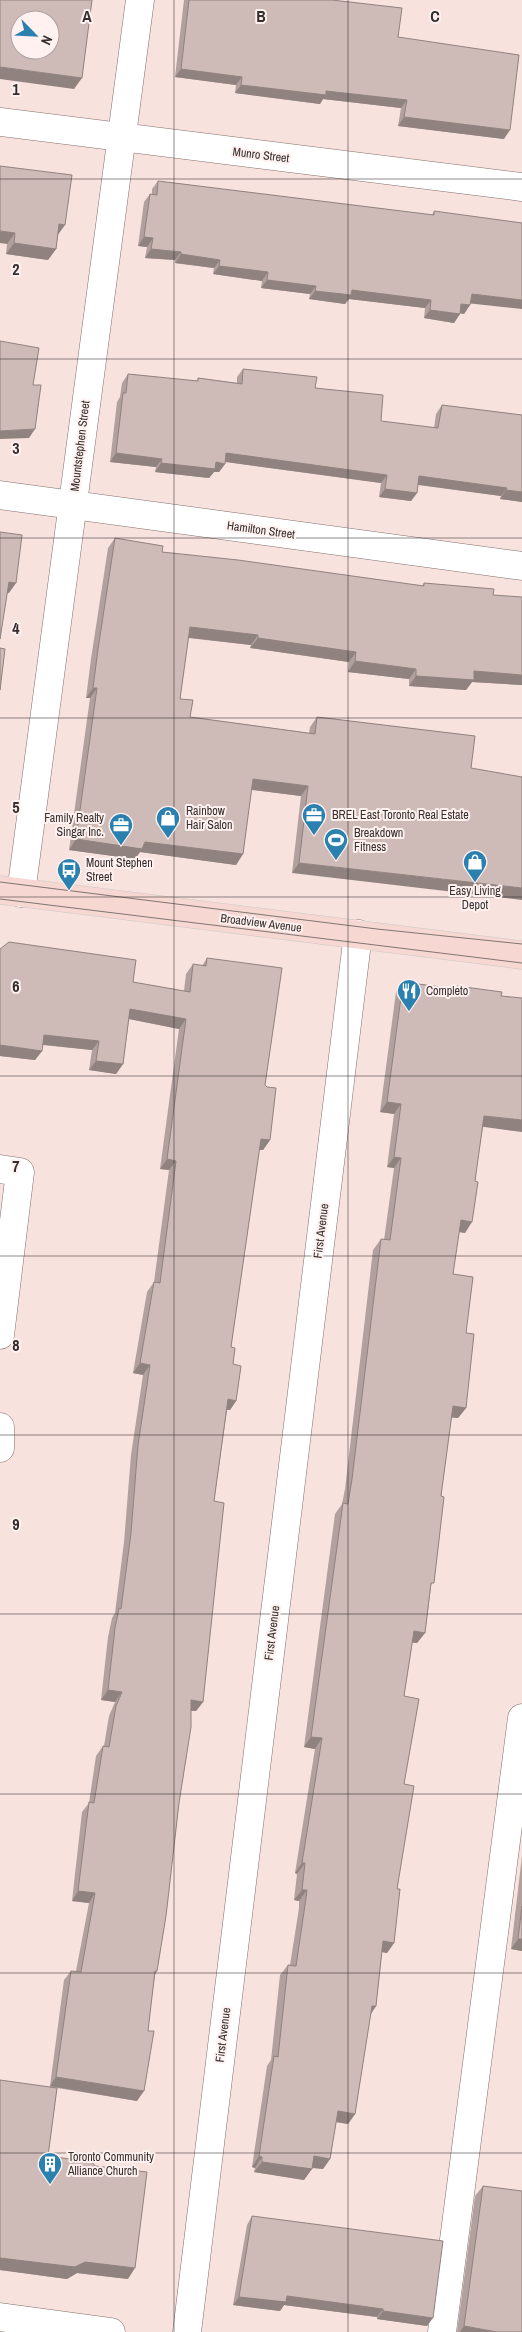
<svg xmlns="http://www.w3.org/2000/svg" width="522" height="2332" viewBox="0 0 522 2332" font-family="'Archivo Narrow',sans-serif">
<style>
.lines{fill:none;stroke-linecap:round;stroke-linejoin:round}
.minor-casing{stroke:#826f6c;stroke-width:29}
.major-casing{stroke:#cac9c8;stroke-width:29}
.minor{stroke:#fff;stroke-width:28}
.major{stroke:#f6d7d2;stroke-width:28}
.tram{stroke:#817572;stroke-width:1}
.wall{fill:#b1a09d}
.shaded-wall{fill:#90827f}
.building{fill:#cebab6;stroke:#90827f;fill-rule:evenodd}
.grid{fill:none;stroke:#352e2c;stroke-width:1;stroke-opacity:0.55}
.labels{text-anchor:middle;stroke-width:4;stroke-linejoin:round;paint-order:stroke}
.street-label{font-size:12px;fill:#352e2c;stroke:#fef1ef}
.poi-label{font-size:12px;fill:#352e2c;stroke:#fef1ef;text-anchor:start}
.grid-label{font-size:16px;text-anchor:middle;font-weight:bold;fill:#352e2c;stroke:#fef1ef;stroke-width:4;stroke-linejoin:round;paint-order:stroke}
</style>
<rect width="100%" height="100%" fill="#f7e2de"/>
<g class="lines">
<!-- minor casing -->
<g class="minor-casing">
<g id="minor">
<path d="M0 122 522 187"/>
<path d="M0 495 522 566"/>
<path d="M21 893 140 0"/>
<path d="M0 1169 20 1172 0 1335"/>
<path d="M0 1427V1448"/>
<path d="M0 2317 111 2332"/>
<path d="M187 2332 358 934"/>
<path d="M442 2332 522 1718"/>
</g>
</g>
<!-- major casing -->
<g class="major-casing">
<path id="major" d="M0 890 522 955"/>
</g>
<!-- minor -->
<use href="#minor" class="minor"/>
<!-- major -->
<use href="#major" class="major"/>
<!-- tram -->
<g class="tram">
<path d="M0 882 377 929 522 944"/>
<path d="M0 899 522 963"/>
</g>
</g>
<!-- wall -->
<g class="wall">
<path d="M184 0H332L398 37 504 139 398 126 401 108 323 99 320 104 235 93 236 85 175 77Z"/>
<path d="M0 166 58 235 56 249 48 260 6 254 7 244Z"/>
<path d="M158 181 432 215 434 211 471 303 464 314 460 313 454 323 424 318 425 308 349 299 345 304 309 299 310 294 261 288 262 281 213 274 214 268 175 263V260L145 258 147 247 138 246 144 202 150 194H152V189Z"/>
<path d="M243 369 315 388 381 421 434 428 436 414 442 405 522 415V502L500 499 501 496 418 485 417 493 411 501 379 497 381 483 225 462V464L219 472H214L209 478 155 472 156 467 110 462 117 402 120 397 122 383 128 374 197 381 198 378 237 383V377Z"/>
<path d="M115 538 162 552 422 586 424 583 493 595 522 685 472 682 466 690 409 686V679L348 672 349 662 250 648 251 645 188 638 180 699 190 717 309 733 310 727 317 717 475 736 292 873 301 796 251 790 243 854 236 865 140 852 135 859 69 850 90 698H86L91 659 108 548Z"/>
<path d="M0 949 133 982 184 991 186 974 193 964 202 966 207 958 265 1085 270 1140 263 1150H259L231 1347 236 1401 230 1410H227L214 1501 203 1702 196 1711H191L157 1971 155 1975 137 2101 57 2088 48 2156 128 2279 77 2273 67 2279 0 2270 50 2086 64 1980 71 1971H76L89 1903 72 1901 82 1812 89 1803 96 1756 103 1746H104L109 1716 115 1702 101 1700 108 1637 112 1618 115 1613 124 1542 131 1455 143 1375 133 1373 147 1292 154 1282 169 1170 160 1169 179 1029 129 1019 123 1064 116 1074 89 1070 92 1050 42 1045V1051L35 1060 0 1056Z"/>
<path d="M403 982 455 989 457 986 483 1127 465 1233 459 1232 453 1274 466 1333V1408L458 1418 451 1417 441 1496 431 1587 425 1633 417 1643 412 1642 404 1696V1784L397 1889 394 1943 387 1953 382 1952 376 2006 370 2015 355 2114 348 2124 336 2122 330 2159 323 2169 312 2168 304 2180 254 2172 255 2168 252 2167 267 2066 271 2060 280 1975 288 1965H290L299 1908V1901L294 1900 297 1874 295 1873 315 1749 304 1747 335 1514 342 1504 345 1489 373 1250 381 1239 384 1240 394 1168 387 1167 394 1114 380 1112 396 992Z"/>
<path d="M522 1856V1951L511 1949Z"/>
<path d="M483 2186 522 2332H457L475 2196Z"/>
<path d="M252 2216 427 2326 377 2319V2317L284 2305 280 2311 233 2305 247 2225Z"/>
</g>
<!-- shaded-wall -->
<g class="shaded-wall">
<path d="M0 67 82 78 74 89 0 79Z"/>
<path d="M181 69 242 77 236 85 175 77Z"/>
<path d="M241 85 326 91 407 100 401 108 323 99 320 104 235 93Z"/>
<path d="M404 117 510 130 504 139 398 126Z"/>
<path d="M59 224 65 225 57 236Z"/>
<path d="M0 231 15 233 7 244 0 243Z"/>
<path d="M144 237 153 238 147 247 138 246Z"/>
<path d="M14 243 56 249 48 260 6 254Z"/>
<path d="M151 249 181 252 175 260 145 258Z"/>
<path d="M181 254 220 260 214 268 175 263Z"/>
<path d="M219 266 268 272 262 281 213 274Z"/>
<path d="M267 280 316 286 310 294 261 288Z"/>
<path d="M352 290 431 300 425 308 349 299 345 304 309 299 315 291Z"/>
<path d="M472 294 522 300V309L466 303Z"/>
<path d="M461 304 470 305 464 314 455 312Z"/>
<path d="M430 310 460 314 454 323 424 318Z"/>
<path d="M35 429 29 438 0 439V431Z"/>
<path d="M116 453 162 459 156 467 110 462Z"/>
<path d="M226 453 387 475 381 483 220 461Z"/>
<path d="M216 462 225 464 219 472H214L209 478 155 472 161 463Z"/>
<path d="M419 476 507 488 501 496 413 484Z"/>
<path d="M385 489 417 493 411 501 379 497Z"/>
<path d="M506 490 522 492V502L500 499Z"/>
<path d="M9 582 16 583 9 593 1 592Z"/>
<path d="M190 627 258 635 251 645 183 637Z"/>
<path d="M258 638 356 652 349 662 250 648Z"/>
<path d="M355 661 416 669 409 679 348 672Z"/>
<path d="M474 671 522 675V685L472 682 466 690 409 686 416 676Z"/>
<path d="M93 688H97L90 698H86Z"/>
<path d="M253 779 308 786 301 796 246 789Z"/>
<path d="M76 839 145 842 243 854 236 865 140 852 135 859 69 850Z"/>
<path d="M299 863 522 888V900L292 873Z"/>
<path d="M130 1009 186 1019 179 1029 124 1018Z"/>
<path d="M44 1035 99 1041 92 1050 37 1044Z"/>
<path d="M0 1045 42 1051 35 1060 0 1056Z"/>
<path d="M96 1061 123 1064 116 1074 89 1070Z"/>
<path d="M387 1102 401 1104 394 1114 380 1112Z"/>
<path d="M484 1116 522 1120V1132L477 1126Z"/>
<path d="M261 1139 270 1140 263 1150 254 1149Z"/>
<path d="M394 1157 401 1158 394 1168 387 1167Z"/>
<path d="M167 1159 176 1161 169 1170 160 1169Z"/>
<path d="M461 1220 472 1222 465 1233 453 1231Z"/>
<path d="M140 1363 150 1365 143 1375 133 1373Z"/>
<path d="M228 1399 236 1401 230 1410 222 1409Z"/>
<path d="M453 1406 466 1408 458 1418 445 1417Z"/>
<path d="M414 1631 425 1633 417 1643 406 1642Z"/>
<path d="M108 1690 122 1692 115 1702 101 1700Z"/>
<path d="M191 1700 203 1702 196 1711 184 1710Z"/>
<path d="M311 1737 322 1738 315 1749 304 1747Z"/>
<path d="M302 1863H305L297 1874 295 1873Z"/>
<path d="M302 1890H307L299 1901 294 1900Z"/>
<path d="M78 1891 95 1893 89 1903 72 1901Z"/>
<path d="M518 1939H522V1951L511 1949Z"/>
<path d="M383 1941 394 1943 387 1953 376 1951Z"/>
<path d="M372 2006H376L369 2017Z"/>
<path d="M56 2077 144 2091 137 2101 50 2086Z"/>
<path d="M338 2111 355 2114 348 2124 330 2121Z"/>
<path d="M259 2156 262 2157 255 2168 252 2167Z"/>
<path d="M314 2156 330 2159 323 2169 306 2167Z"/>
<path d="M262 2162 312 2169 304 2180 254 2172Z"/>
<path d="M0 2258 85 2262 135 2268 128 2279 77 2273 67 2279 0 2270Z"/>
<path d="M287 2296 383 2309 377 2317 284 2305 280 2311 233 2305 239 2297Z"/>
<path d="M383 2311 433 2318 427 2326 377 2319Z"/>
<path d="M464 2326 497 2332H460Z"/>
</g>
<!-- building -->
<g class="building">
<path d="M0 0H92L82 78 0 67ZM20 20H50V50H20Z"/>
<path d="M189 0H332L402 8 398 37 519 55 510 130 404 117 407 100 326 91V95L241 85 242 77 181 69Z"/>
<path d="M0 166 72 175 65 225 59 224 56 249 14 243 15 233 0 231Z"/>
<path d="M158 181 434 215V211L522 223V300L472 294 470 305 461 304 460 314 430 310 431 300 352 290 351 295 315 291 316 286 267 280 268 272 219 266 220 260 181 254V252L151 249 153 238 144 237 150 194 157 195Z"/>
<path d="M0 341 39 348 33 385H41L35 429 0 431Z"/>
<path d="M243 369 317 377 315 388 383 395 381 421 438 428 442 405 522 415V492L506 490 507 488 419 476 417 493 385 489 387 475 226 453 225 464 216 462 215 469 161 463 162 459 116 453 123 393H126L128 374 198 381V378L242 384Z"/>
<path d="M0 532 22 535 16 583 9 582 0 639Z"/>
<path d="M115 538 163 546 162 552 238 560 424 586V583L494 589 493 595 522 597V675L474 671V680L416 676V669L355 661 356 652 258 638V635L190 627 180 699 193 700 190 717 315 734 317 717 475 736 471 768 522 777V888L299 863 308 786 253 779 243 854 145 842 142 849 76 839 97 688H93L98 649Z"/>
<path d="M0 648 5 649 0 690Z"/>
<path d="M9 942 136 960 133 982 190 992 193 964 206 966 207 958 282 968 265 1085 267 1087 276 1088 270 1140 261 1139 231 1347 235 1348 233 1364 241 1366 236 1401 228 1399 214 1501 224 1503 203 1702 191 1700V1727L179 1803 166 1916 157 1971H155L148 2031H154L144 2091 56 2077 71 1971 81 1972 95 1893 78 1891 89 1802 94 1803 103 1746 109 1747 116 1706 122 1692 108 1690 115 1628 119 1608 121 1609 131 1533 138 1445 150 1365 140 1363 154 1282 160 1283 176 1161 167 1159 186 1019 130 1009 123 1064 96 1061 99 1041 44 1035 42 1051 0 1045V949Z"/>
<path d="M403 982 456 989 457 986 502 992 501 996 522 998V1120L484 1116 475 1181 478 1182 472 1222 461 1220 453 1274 473 1277 466 1333 474 1334 466 1408 453 1406 441 1496 444 1497 434 1583H431L425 1633 414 1631 404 1696 419 1699 404 1784 414 1786 397 1889H400L394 1943 383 1941 376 2006H372L355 2114 338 2111 330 2159 314 2156 312 2169 262 2162V2157L259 2156 274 2056 278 2057 288 1965 296 1966 306 1898 307 1890H302L305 1863H302L322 1738 311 1737 343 1503 348 1504 352 1479 381 1239 390 1240 401 1158 394 1157 401 1104 387 1102Z"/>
<path d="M522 1906V1939H518Z"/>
<path d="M0 2080 57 2088 48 2156 92 2162 95 2166 147 2172 135 2268 85 2262 75 2267 0 2258Z"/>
<path d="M483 2186 522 2191V2332H497L464 2326Z"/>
<path d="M252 2216 443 2241 433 2318 383 2311V2309L287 2296 286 2302 239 2297Z"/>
</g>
<!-- grid -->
<path class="grid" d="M174 0V2332M348 0V2332M0 179H522M0 359H522M0 538H522M0 718H522M0 897H522M0 1076H522M0 1256H522M0 1435H522M0 1614H522M0 1794H522M0 1973H522M0 2153H522"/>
<!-- icons -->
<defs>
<g id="office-pin" transform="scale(1.25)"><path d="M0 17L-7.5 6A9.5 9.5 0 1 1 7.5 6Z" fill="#2a80af" stroke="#fef1ef"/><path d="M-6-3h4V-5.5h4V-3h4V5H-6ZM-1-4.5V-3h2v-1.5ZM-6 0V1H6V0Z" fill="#fff"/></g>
<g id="shop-pin" transform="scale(1.25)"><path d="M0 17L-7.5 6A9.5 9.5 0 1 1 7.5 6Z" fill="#2a80af" stroke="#fef1ef"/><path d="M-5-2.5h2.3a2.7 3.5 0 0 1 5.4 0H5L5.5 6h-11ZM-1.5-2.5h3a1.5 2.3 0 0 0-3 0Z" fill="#fff"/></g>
<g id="stadium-pin" transform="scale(1.25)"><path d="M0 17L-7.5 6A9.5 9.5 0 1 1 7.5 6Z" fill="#2a80af" stroke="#fef1ef"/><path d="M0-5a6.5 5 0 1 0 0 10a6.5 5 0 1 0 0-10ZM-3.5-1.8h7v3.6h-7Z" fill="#fff"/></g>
<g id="bus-pin" transform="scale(1.25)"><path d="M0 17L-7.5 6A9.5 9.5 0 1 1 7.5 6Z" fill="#2a80af" stroke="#fef1ef"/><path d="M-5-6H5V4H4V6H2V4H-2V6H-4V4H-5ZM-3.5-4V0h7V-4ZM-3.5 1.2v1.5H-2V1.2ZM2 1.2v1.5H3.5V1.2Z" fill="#fff"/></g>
<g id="restaurant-pin" transform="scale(1.25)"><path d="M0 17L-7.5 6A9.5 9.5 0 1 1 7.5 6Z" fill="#2a80af" stroke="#fef1ef"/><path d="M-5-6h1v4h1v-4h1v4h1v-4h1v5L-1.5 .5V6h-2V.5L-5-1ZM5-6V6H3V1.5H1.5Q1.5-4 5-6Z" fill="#fff"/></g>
<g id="building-pin" transform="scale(1.25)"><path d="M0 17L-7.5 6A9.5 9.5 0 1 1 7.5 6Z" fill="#2a80af" stroke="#fef1ef"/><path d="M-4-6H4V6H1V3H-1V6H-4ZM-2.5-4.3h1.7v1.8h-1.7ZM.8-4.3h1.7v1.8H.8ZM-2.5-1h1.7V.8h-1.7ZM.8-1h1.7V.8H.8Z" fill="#fff"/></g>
</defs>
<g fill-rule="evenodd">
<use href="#office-pin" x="314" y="815"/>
<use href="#shop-pin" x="168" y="818"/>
<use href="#office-pin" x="121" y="825"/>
<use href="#stadium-pin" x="336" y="840"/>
<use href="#shop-pin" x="475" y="862"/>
<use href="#bus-pin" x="69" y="870"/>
<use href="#restaurant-pin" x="409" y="991"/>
<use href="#building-pin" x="50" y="2164"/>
</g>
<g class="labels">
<!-- street labels -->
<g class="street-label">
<text transform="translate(261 155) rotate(7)" y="4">Munro Street</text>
<text transform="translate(80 446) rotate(-83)" y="4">Mountstephen Street</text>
<text transform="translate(261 530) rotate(8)" y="4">Hamilton Street</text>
<text transform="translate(261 923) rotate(7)" y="4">Broadview Avenue</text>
<text transform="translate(321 1231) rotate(-83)" y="4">First Avenue</text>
<text transform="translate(272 1633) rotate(-83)" y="4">First Avenue</text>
<text transform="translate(223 2035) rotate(-83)" y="4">First Avenue</text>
</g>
<!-- poi labels -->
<g class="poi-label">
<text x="186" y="815">Rainbow<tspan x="186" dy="14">Hair Salon</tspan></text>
<text x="332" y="819">BREL East Toronto Real Estate</text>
<text x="104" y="822" text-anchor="end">Family Realty<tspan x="104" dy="14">Singar Inc.</tspan></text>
<text x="354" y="837">Breakdown<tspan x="354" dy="14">Fitness</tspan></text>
<text x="86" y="867">Mount Stephen<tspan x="86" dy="14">Street</tspan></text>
<text x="475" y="895" text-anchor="middle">Easy Living<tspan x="475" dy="14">Depot</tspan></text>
<text x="426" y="995">Completo</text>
<text x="68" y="2161">Toronto Community<tspan x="68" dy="14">Alliance Church</tspan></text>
</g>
</g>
<g class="grid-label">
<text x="87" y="22">A</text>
<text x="261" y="22">B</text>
<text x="435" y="22">C</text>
<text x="16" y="95">1</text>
<text x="16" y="275">2</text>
<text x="16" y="454">3</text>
<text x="16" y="634">4</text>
<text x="16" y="813">5</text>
<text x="16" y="992">6</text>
<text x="16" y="1172">7</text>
<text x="16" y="1351">8</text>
<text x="16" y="1530">9</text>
</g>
<!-- north arrow -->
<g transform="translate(35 35) rotate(114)"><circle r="24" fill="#fef1ef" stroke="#aea3a1"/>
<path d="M0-4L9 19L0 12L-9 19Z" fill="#2a80af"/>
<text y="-8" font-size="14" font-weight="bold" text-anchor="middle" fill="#352e2c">N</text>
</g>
</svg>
